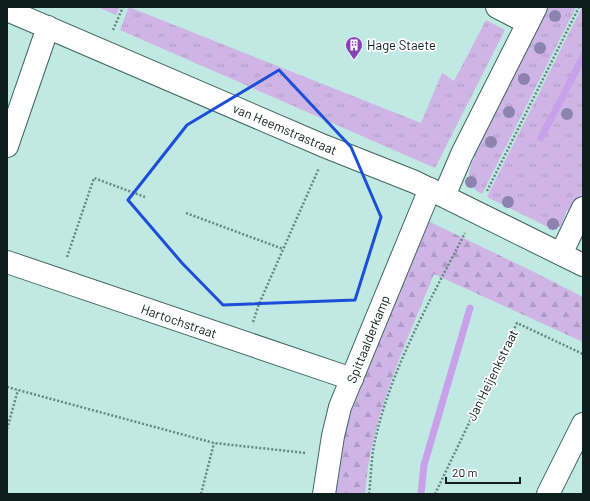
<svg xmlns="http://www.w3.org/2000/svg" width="590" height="501" viewBox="0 0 590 501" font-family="Barlow,sans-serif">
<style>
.grass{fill:url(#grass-tufts)}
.forest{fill:url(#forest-firs)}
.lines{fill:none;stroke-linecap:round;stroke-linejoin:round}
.stream{stroke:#c9a1ea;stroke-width:7}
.minor-casing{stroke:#3f6560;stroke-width:24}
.path{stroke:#688681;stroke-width:2.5;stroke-dasharray:2 2;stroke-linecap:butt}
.minor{stroke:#fff;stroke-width:22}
.tree{fill:#8c83ae}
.marked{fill:none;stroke:#1d4ed8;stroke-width:3;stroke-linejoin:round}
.labels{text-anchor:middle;stroke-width:3.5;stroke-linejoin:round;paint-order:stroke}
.poi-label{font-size:13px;fill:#0e1e1c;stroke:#fff;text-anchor:start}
.street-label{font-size:13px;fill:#0e1e1c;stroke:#fff}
</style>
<defs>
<pattern id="grass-tufts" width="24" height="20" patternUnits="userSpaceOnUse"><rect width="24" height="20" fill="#cfb5e6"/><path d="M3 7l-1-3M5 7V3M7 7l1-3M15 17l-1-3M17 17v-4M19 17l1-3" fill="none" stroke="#b19bc5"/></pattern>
<pattern id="forest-firs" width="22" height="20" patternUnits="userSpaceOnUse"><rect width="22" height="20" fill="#cfb5e6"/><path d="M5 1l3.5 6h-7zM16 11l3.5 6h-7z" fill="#b19bc5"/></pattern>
</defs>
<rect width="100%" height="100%" fill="#bfe9e2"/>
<!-- grass -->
<g class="grass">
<path d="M98 7H120L116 15Z"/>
<path d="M129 7 421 123 442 73 454 81 486 20 505 30 435 168 120 30Z"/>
<path d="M545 7H576L482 194C465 186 467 171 475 157L470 154Z"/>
<path d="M582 7H583V193L573 213 567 210 561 226 552 229 487 197Z"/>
</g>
<!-- forest -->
<path class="forest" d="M426 220 532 271 583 297V342L434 274C405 346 371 416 365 494H332L342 425Z"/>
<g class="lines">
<!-- stream -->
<g class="stream">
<path d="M541 138 583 57"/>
<path d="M421 494 424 465 470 308"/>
</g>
<!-- minor casing -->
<g class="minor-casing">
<g id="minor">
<path d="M497 7 528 23"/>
<path d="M7 10 324 146 415 182 583 265"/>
<path d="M7 146 48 27"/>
<path d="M444 196 462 154 536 7"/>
<path d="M561 254 583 208"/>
<path d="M7 262 352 379"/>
<path d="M324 494 333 436 340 407 430 189"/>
<path d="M548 494 583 424"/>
</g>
</g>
<!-- path -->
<g class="path">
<path d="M113 30 123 7"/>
<path d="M487 191 579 7"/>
<path d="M186 213 283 249"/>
<path d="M67 257 94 178 145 197"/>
<path d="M253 322 259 304 319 168"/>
<path d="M7 387 214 443 306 453"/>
<path d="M7 429 18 390"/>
<path d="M201 494 214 443"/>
<path d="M369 494C371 478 371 461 374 445 390 369 430 301 465 233"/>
<path d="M435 494 517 323 583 354"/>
</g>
<!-- minor -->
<use href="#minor" class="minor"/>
</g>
<!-- trees -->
<g class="tree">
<circle cx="555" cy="16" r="6"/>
<circle cx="540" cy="48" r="6"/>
<circle cx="524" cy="79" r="6"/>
<circle cx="509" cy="112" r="6"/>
<circle cx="567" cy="114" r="6"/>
<circle cx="491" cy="142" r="6"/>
<circle cx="471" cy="182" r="6"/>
<circle cx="508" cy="202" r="6"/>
<circle cx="553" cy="224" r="6"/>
</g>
<!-- marked area -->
<path class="marked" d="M279 70 351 147 381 217 355 300 223 305 182 263 128 200 187 125Z"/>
<!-- icons -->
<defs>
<g id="building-pin" transform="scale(0.9)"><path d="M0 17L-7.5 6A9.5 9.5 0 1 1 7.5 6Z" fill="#8742b5" stroke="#fff"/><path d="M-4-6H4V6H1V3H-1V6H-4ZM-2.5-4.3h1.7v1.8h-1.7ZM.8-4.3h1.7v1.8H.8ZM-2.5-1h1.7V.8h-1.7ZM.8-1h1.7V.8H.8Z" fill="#fff"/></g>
</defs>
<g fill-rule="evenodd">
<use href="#building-pin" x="354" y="45"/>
</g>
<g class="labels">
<!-- poi labels -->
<g class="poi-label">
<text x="367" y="50">Hage Staete</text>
</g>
<!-- street labels -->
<g class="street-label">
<text transform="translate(285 129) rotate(23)" y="5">van Heemstrastraat</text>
<text transform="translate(179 321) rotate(19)" y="5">Hartochstraat</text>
<text transform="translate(368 339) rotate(-68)" y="5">Spittaalderkamp</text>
<text transform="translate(492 375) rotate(-64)" y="5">Jan Heijenkstraat</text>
</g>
</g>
<!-- border -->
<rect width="590" height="501" fill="none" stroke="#0e1e1c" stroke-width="16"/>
<!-- scale -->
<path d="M446 477v6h74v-6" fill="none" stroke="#0e1e1c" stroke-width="2"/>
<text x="452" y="477" font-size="12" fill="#0e1e1c" stroke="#ffffff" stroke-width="3" paint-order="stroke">20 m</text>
</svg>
